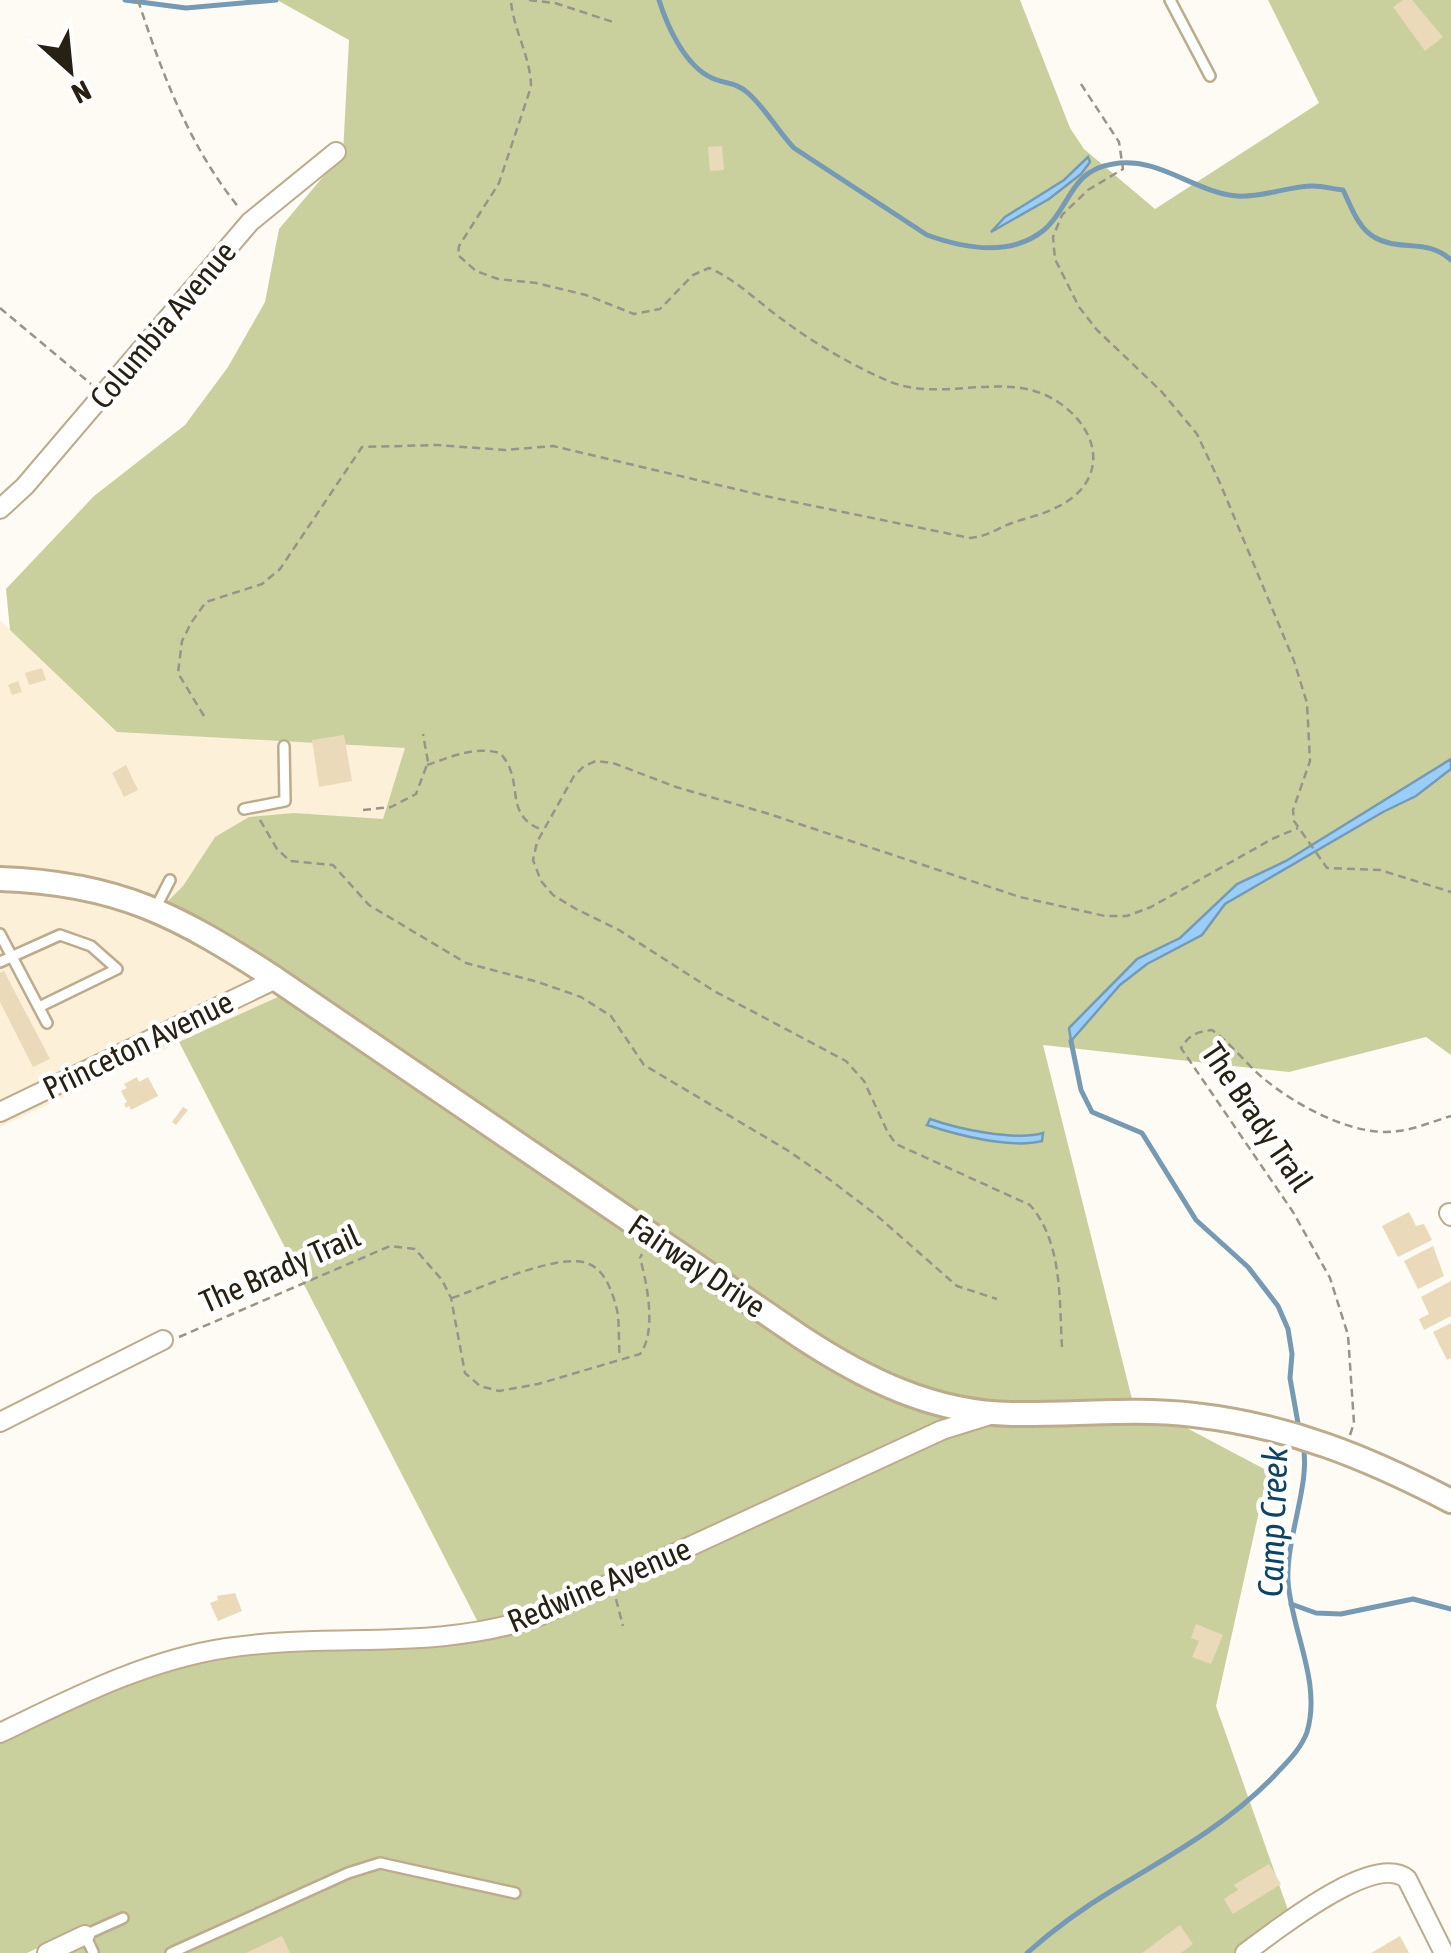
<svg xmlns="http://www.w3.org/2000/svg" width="1451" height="1953" viewBox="0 0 1451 1953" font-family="'Asap Condensed',sans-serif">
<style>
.built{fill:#fdf0d9}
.green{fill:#cad09d}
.water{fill:#98cef8;stroke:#769ab4;stroke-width:2.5}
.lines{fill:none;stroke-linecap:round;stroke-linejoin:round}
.stream{stroke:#769ab4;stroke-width:5}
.building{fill:#eadaba}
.service-casing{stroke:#bcac8d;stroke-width:14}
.minor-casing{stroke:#bcac8d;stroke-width:22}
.tertiary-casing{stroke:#bcac8d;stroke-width:28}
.path{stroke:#98948a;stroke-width:2.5;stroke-dasharray:8 5;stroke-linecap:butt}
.service{stroke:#fff;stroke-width:9}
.minor{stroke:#fff;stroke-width:18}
.tertiary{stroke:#fff;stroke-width:22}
.labels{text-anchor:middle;stroke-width:9;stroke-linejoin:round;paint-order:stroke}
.street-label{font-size:32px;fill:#272114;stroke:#fff}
.water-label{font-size:35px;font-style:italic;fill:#0d4364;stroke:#fff}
</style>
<rect width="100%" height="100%" fill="#fefbf4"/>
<!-- built -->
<path class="built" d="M0 620 118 732 406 748 383 820 294 813 215 837 183 886 161 908 283 994 0 1127Z"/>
<!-- green -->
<path class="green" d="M277 0H1020L1070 128 1084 149 1155 209 1319 103 1268 0H1451V1055L1426 1037 1289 1072 1043 1045 1132 1399 1268 1471 1216 1706 1294 1927 1255 1953H44L40 1947 27 1953H0V1739L119 1684 219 1655 481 1628 179 1042 282 995 160 909 183 886 215 837 249 817 294 813 383 819 405 748 117 732 10 630 6 589 94 496 185 425 228 367 265 302 279 229 343 153 349 40Z"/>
<!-- water -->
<g class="water">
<path d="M1088 157 1090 162 1081 174 1049 199 991 232 1005 217 1064 180Z"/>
<path d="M1451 759V769L1416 796 1383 812 1225 904 1202 935 1147 964 1120 985 1071 1041 1069 1028 1137 959 1180 938 1237 884 1286 861Z"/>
<path d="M930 1119C958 1129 1014 1141 1043 1133L1042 1141C1011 1149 957 1135 927 1125Z"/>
</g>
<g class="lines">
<!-- stream -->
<g class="stream">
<path d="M125 0 186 8 276 0"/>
<path d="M659 0C667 26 685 66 712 78 725 84 736 82 748 93 766 109 777 130 794 148L927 235C963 248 1011 257 1044 230 1070 208 1070 170 1113 164 1159 156 1193 192 1237 196 1262 198 1288 186 1313 186 1323 186 1333 189 1343 190 1351 206 1358 228 1374 237 1399 252 1428 238 1451 260"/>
<path d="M1071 1041 1081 1090 1092 1112 1142 1133 1196 1220 1248 1267 1278 1306 1288 1329 1292 1354 1290 1378 1299 1429"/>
<path d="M1291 1604 1316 1613 1341 1614 1413 1599 1451 1609"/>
<path d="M1027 1953C1053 1930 1083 1908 1113 1890 1171 1855 1228 1824 1275 1775 1287 1762 1301 1749 1307 1732 1322 1682 1291 1630 1288 1581 1286 1537 1311 1483 1303 1445"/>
</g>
</g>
<!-- building -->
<g class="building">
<path d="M1403 0H1412L1443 37 1425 51 1393 7Z"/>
<path d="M722 146 724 170 710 171 708 147Z"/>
<path d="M42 668 46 680 29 685 25 673Z"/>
<path d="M18 681 22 692 12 695 8 685Z"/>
<path d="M344 735 352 781 319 787 312 740Z"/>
<path d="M126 765 138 790 124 797 112 773Z"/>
<path d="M4 971 50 1059 33 1067 0 1002V973Z"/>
<path d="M137 1077 139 1082 148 1077 158 1096 131 1110 129 1106 126 1108 124 1104 127 1102 121 1091 127 1088 124 1084Z"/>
<path d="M183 1107 188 1110 176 1125 172 1122Z"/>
<path d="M1409 1212 1416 1226 1424 1224 1432 1240 1398 1257 1382 1226Z"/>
<path d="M1433 1246 1444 1276 1418 1289 1404 1261Z"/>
<path d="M1451 1281V1316L1424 1330 1419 1319 1429 1314 1421 1297Z"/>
<path d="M1451 1323V1358L1447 1360 1433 1332Z"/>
<path d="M235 1593 242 1611 218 1621 210 1603 218 1600 217 1596Z"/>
<path d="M1196 1624 1223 1635 1211 1664 1192 1657 1199 1641 1191 1638Z"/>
<path d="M1269 1864 1281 1884 1233 1914 1224 1899 1238 1890 1234 1885Z"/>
<path d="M1180 1925 1193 1944 1181 1953H1142Z"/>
<path d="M282 1936 290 1953H246Z"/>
<path d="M1400 1936 1409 1953H1371Z"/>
</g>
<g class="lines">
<!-- service casing -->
<g class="service-casing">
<g id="service">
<path d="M1170 0 1210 76"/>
<path d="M244 809 285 801 284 746"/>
<path d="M155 909 170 880"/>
<path d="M0 934 47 1023"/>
<path d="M0 962 60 935 91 946 117 969 39 1007"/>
<path d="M93 1952 85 1935 123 1918"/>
<path d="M171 1953 348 1873 380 1863 515 1893"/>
</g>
</g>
<!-- minor casing -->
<g class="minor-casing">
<g id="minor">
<path d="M0 509 25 486 250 222 336 152"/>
<path d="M0 1112 276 979"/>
<path d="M1449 1213 1451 1216"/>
<path d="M0 1422 163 1340"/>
<path d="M0 1733C73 1698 146 1660 227 1648 333 1632 432 1652 537 1617L942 1430 987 1416"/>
<path d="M47 1953 85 1935"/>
<path d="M1245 1953C1274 1932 1374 1851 1407 1879L1444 1953"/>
</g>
</g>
<!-- tertiary casing -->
<g class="tertiary-casing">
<path id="tertiary" d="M0 879C119 883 179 916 276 979L801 1337C865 1379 933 1413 1012 1414 1073 1415 1133 1408 1194 1415 1290 1426 1366 1457 1451 1501"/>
</g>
<!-- path -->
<g class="path">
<path d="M138 0C162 74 190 148 240 209"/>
<path d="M529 0 555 3 616 23"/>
<path d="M1081 84 1119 142 1123 169 1088 190 1062 215 1053 237 1055 259 1079 307 1097 330 1161 391 1197 434 1220 483 1294 661 1307 703 1310 761 1293 810 1294 821 1327 868 1380 870 1451 892"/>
<path d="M0 308 91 384"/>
<path d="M204 716 178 673 182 641 191 623 206 602 262 584 280 569 362 447 437 445 505 450 553 446 765 496 970 538C988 536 996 529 1012 523 1026 518 1042 515 1055 508 1108 484 1103 432 1058 402 1008 368 943 404 888 381 852 365 815 344 783 320 759 303 737 280 709 268L693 275 660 309 634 314 586 295 536 283 498 279 476 271 458 255 459 246 499 183 531 87C531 58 514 31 511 2L513 0"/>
<path d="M427 765C451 757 474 746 500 753 526 781 502 813 540 829"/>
<path d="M363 810 391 807 416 794 428 762 423 734"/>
<path d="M260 820 277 849 290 861 333 865 369 905 466 963 538 982 581 997 611 1016 644 1065 787 1150 825 1176 875 1214 957 1286 997 1299"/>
<path d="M452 1298C484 1287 560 1251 589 1264 606 1271 613 1294 617 1310 620 1326 618 1343 620 1358"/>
<path d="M179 1337 390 1246 415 1249 442 1280 451 1298 465 1373 480 1386 499 1391 538 1384 640 1354C657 1332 647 1283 640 1258L642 1254"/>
<path d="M1062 1347C1059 1300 1063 1243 1030 1205L896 1144 888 1133 864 1081 846 1061 714 991 619 930 576 909 553 895 541 881 533 860 537 842 574 776 584 766 596 761 613 763 676 787 766 813 1020 897 1105 916H1127L1151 907 1272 839 1298 828"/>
<path d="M1350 1435 1354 1423 1348 1335 1330 1278 1293 1212 1181 1048C1189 1035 1196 1032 1212 1030 1233 1045 1244 1062 1263 1078 1295 1105 1355 1138 1398 1131 1416 1129 1434 1121 1451 1116"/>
<path d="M616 1599 623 1626"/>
</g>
<!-- service -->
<use href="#service" class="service"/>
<!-- minor -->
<use href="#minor" class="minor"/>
<!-- tertiary -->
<use href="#tertiary" class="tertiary"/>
</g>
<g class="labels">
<!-- street labels -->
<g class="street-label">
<text transform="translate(163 325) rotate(-50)" y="11">Columbia Avenue</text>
<text transform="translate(138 1045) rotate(-26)" y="11">Princeton Avenue</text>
<text transform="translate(1257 1117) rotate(56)" y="11">The Brady Trail</text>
<text transform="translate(697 1266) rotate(34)" y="11">Fairway Drive</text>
<text transform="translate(280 1269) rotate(-24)" y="11">The Brady Trail</text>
<text transform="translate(599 1585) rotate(-23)" y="11">Redwine Avenue</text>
</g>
<!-- water labels -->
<g class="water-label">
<text transform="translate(1273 1522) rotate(-88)" y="12">Camp Creek</text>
</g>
</g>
<!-- north arrow -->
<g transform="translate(70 70) rotate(153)" stroke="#ffffff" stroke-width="8" paint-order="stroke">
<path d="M0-8L18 38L0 25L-18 38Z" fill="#272114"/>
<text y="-15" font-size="28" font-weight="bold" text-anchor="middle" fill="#272114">N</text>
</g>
</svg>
